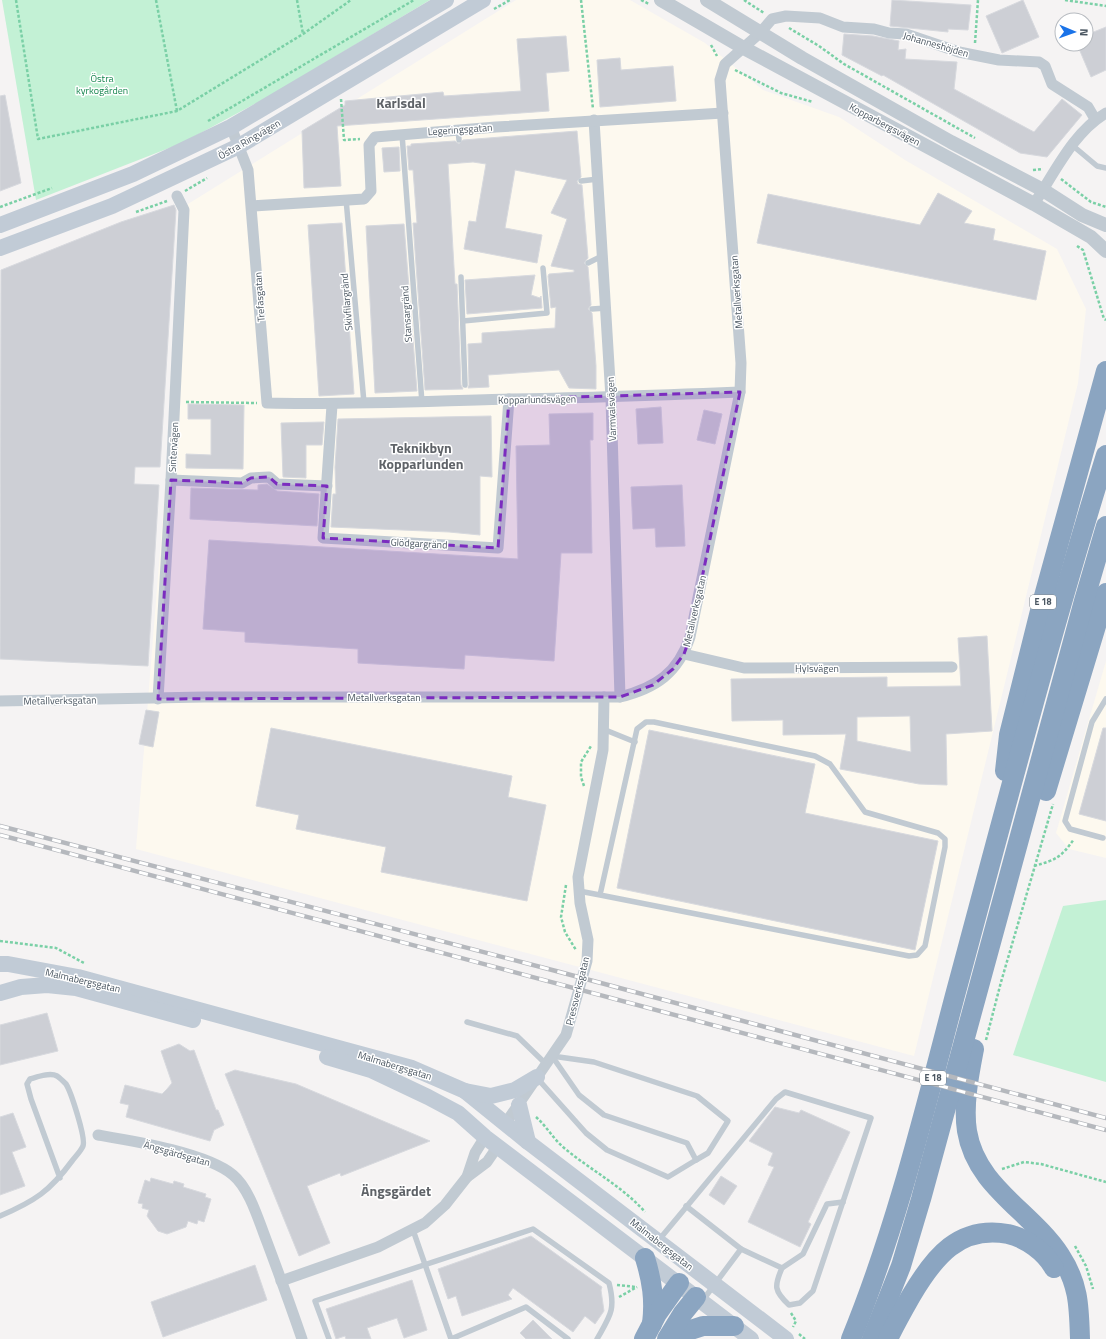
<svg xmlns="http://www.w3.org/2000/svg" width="1106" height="1339" viewBox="0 0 1106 1339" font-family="'Titillium Web',sans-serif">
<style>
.commercial{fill:#fdf9ef}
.green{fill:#c3f1d5}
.building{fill:#cdcfd5;stroke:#d7d9de;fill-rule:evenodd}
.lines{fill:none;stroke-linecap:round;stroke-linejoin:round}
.path{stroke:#7ad0a6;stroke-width:2.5;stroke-dasharray:3 2;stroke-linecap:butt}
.service{stroke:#c1cad2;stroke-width:5.5}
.minor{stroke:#c1cad2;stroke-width:11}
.tertiary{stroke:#c1cad2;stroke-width:14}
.secondary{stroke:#c1cbd6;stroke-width:16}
.motorway{stroke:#8ba5c1;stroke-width:20}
.rail-casing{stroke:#b5b8bd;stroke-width:4.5}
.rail{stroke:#fff;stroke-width:3;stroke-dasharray:9;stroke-linecap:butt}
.marked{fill:#7b2cbf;fill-opacity:0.2;stroke:#7b2cbf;stroke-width:3;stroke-dasharray:8 5;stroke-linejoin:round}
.labels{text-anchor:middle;stroke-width:3;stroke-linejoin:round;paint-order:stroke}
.shield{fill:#fff;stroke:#808990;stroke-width:1}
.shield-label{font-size:9px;font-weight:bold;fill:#4a5661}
.street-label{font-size:10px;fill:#4a5661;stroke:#fff}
.park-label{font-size:10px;fill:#17864f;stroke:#fff}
.district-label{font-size:14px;font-weight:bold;fill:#5f6368;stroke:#fff}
</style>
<rect width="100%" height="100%" fill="#f5f3f3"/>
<!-- commercial -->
<g class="commercial">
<path d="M516 0H630L705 43 763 90 839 117 905 160 1057 249 1086 309 1078 383 914 1056 136 849 188 204Z"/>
<path d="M1106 661V858L1069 849 1056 833Z"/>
</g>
<!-- green -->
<g class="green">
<path d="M2 0H430L266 98 182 143 36 200Z"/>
<path d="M1106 900V1082L1013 1055 1063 906Z"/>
</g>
<!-- building -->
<g class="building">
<path d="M892 0 971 5 968 30 948 29V32L890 26Z"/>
<path d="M1023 0 1039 37 1002 53 986 16Z"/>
<path d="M1106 27V70L1091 77 1077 44H1086V35Z"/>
<path d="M844 34 873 36 899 41 898 50 906 49 905 59 957 62 954 89 1034 132 1062 99 1082 115 1047 157 1020 153 883 75 882 76 842 55Z"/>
<path d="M566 36 569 71 546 73 549 111 337 126 341 186 304 188 302 131 345 105V101L443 92 444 96 521 91 517 39Z"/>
<path d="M620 58 621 70 673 66 676 101 600 107 597 60Z"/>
<path d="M5 95 21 183 0 191V96Z"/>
<path d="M577 131 581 177 577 181 578 184 582 185 588 258 584 263 588 267 591 305 588 309 592 313 596 366V389L569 388 559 370 488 375 489 387 468 388 469 385 468 344 482 343V333L555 328 556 307 551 308 548 276 549 274 574 272V270L551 266 567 219 551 213 567 180 515 170 505 228 542 235 537 263 464 249 469 221 476 222 486 164 473 162 448 164 455 284H457L461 385 463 389 425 390 413 223H417L413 170H409L407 146H411V144L455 141 459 144 463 140Z"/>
<path d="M399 147 400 171 384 172 382 148Z"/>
<path d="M938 193 972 211 964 223 995 229 993 240 1046 251 1036 300 757 243 768 194 920 225Z"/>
<path d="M174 205 176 210 160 467H135L134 484 159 485 148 666 0 659 1 270 121 222Z"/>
<path d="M342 223 354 394 319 396 308 225Z"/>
<path d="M404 224 417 391 375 393 366 226Z"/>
<path d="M535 275 531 295 540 298 541 296 542 308 467 314 465 280Z"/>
<path d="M188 404 244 405 243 469 186 468V454L211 455V419H188Z"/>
<path d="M661 407 663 443 638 444 636 409Z"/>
<path d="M704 410 722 414 715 444 697 440Z"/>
<path d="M593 413V440H590L592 553H561L554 661 465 655 464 669 358 663V649L245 642V632L203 629 209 540 518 559 516 446 550 445 549 414Z"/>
<path d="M491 416 492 477 480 476V535L449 532 331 527 333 494H336L335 467 338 419Z"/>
<path d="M324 422 322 445H306V478L283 477 281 423Z"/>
<path d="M267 484 277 491 319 494 317 526 190 519 191 488 258 490V485Z"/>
<path d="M682 485 685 546 656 547 655 528 633 529 631 487Z"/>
<path d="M987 636 992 731 946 734 947 785 919 784 840 769 846 734 783 735V720L732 721 731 679 887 677V687L961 686 958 638ZM910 716 911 752 857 741V717Z"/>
<path d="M146 710 159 712 153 747 139 744Z"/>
<path d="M271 728 512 776 508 797 546 805 527 901 381 872 386 847 296 829 299 815 256 806Z"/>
<path d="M1103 728H1106V821L1079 814Z"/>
<path d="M649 730 815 764 805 813 938 841 915 950 617 888Z"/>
<path d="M47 1013 58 1051 0 1065V1025Z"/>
<path d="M179 1044 190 1051 194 1050 216 1110H218L224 1125 214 1130 210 1141 126 1117 129 1105 120 1103 125 1085 162 1094 167 1089 172 1083 161 1051Z"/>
<path d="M235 1070 296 1084 430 1141 341 1176 340 1173 307 1186 330 1243 299 1256 225 1074Z"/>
<path d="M775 1107 799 1113 801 1110 850 1132 808 1222 811 1224 800 1247 748 1222 774 1167 768 1165 773 1153 749 1141Z"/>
<path d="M13 1113 26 1147 12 1152 25 1186 0 1195V1117Z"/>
<path d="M721 1176 737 1186 724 1205 709 1195Z"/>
<path d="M151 1178 173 1184 174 1181 184 1184 183 1187 206 1194 205 1197 211 1199 204 1222 198 1220 197 1224 188 1221 186 1227 167 1234 158 1231 147 1216 149 1210 142 1208 143 1204 138 1203 145 1180 150 1182Z"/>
<path d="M531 1236 602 1287 601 1290 604 1311 595 1324 585 1316 573 1332 513 1288 508 1295 512 1299 462 1316 456 1296 448 1299 438 1269Z"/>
<path d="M255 1265 267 1300 163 1337 151 1302Z"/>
<path d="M412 1280 427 1330 404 1338 397 1318 367 1328 371 1339H346L345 1336 336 1339 326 1309Z"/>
<path d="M533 1320 552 1339H526L520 1333Z"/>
</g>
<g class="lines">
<!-- path -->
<g class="path">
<path d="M16 0 38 139 177 111 303 34 351 0"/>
<path d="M156 0 177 111"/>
<path d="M297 0 303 34"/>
<path d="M581 0 593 109"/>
<path d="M641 0 649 4"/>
<path d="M744 0 764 13"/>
<path d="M1065 0 1106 6"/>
<path d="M494 9 510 0"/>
<path d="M789 28 819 46 844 64 975 138"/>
<path d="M975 43 978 0"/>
<path d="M711 45 717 56"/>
<path d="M735 70 781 93 813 102"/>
<path d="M341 99 344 140 360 139"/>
<path d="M208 121 414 0"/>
<path d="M1033 170 1043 169"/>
<path d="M1061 179 1091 202 1106 207"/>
<path d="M185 191 207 178"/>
<path d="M0 207 52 188"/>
<path d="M136 212 167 201"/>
<path d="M1077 246 1083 250 1104 319 1106 320"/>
<path d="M186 402 257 403"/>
<path d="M584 786 581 777V762L591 746"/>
<path d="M1034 866C1055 860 1061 858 1074 839"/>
<path d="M566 885 561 917 565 932 576 950"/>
<path d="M0 941 56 948 84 963"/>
<path d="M986 1040 1001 982 1053 804"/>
<path d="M536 1117C546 1126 553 1138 563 1147 590 1170 621 1185 645 1212"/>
<path d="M1002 1169 1024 1162 1041 1164 1106 1182"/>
<path d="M1075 1246 1086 1266 1093 1289"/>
<path d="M617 1285 636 1287"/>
<path d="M619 1297 637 1287"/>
<path d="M791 1313 796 1321 793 1327"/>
<path d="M799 1334 805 1339"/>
</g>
<!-- service -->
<g class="service">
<path d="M458 129 459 140"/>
<path d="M402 134 422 403"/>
<path d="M1072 145 1097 166 1106 168"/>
<path d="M581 181 598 179"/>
<path d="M346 199 364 403"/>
<path d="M588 263 602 256"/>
<path d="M461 277 465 385"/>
<path d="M592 309 606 308"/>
<path d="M463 321 547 313 543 268"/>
<path d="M603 729 635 742"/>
<path d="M1103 838 1070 829 1065 821 1092 722 1106 699"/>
<path d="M579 891 600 895 909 956 917 955 925 946 945 847V839L938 833 865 812 830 764 815 756 654 722H646L637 729 600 895"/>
<path d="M467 1022 517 1036 546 1064"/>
<path d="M552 1056 594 1062 697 1096 728 1121 708 1153 696 1160"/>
<path d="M537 1078 586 1133 607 1150 668 1177 696 1160 687 1143 604 1115 579 1095 552 1056"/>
<path d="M686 1206 741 1249"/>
<path d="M0 1216C35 1201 50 1191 72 1161 75 1157 81 1151 83 1146 86 1138 71 1092 66 1084 64 1082 60 1078 57 1076 50 1072 37 1077 30 1079L27 1084 31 1099 60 1178"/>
<path d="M413 1230 451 1339"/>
<path d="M658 1241 776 1099 785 1092 871 1118 813 1291 800 1303 789 1305C774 1291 774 1286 782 1268L741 1249 703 1300"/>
<path d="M782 1268 803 1254 827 1204 843 1202"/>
<path d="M329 1339 315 1301 533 1229 609 1283C616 1310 610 1316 597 1339"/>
<path d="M451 1339 526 1307 568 1339"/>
</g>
<!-- minor -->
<g class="minor">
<path d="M594 120 611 398 620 697"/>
<path d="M231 127 248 170 267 403C348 405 429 401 510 399 587 398 664 395 740 392"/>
<path d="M1034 204C1054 174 1074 131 1106 113"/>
<path d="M252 206 364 199 371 191 369 145 375 137 496 127 723 113"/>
<path d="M332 405 323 538 498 548 509 399"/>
<path d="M171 480 242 483 251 478 269 477 277 484 327 486"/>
<path d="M684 654 744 668 952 667"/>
<path d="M158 699 171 480 184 210 177 196"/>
<path d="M0 701 204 697H620C656 688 678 673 690 637L740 392 741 363 720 80 725 64 760 33 772 19 786 16 820 18 843 27 874 29 889 33 906 34 959 52 999 60 1039 62 1045 66 1052 84 1088 107 1095 119"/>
<path d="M505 1124 566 1035 587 961 588 940 580 903 578 877 603 750 604 697"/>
<path d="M98 1135C133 1141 207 1153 233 1175 250 1189 259 1222 267 1242 279 1274 291 1307 302 1339"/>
<path d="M467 1177 475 1153 485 1137"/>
<path d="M281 1281 378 1247 425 1223 445 1205 467 1177 487 1162 498 1146"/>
</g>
<!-- tertiary -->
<g class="tertiary">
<path d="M661 0 742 47 1034 204 1091 237 1106 251"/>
<path d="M707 0 802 58 951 142 1043 190 1082 215 1106 225"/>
</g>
<!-- secondary -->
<g class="secondary">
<path d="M0 225 133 174 231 127 446 0"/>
<path d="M0 248 112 206 239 146 483 0"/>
<path d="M0 964H8L78 977 412 1068 465 1091 528 1142 786 1339"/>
<path d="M0 993 21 987 47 985 76 988 193 1020"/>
<path d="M327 1057 371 1070 428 1097 458 1113 485 1137 751 1339"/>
<path d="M465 1091 491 1096 515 1090 537 1077"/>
<path d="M519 1105 528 1142"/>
</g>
<!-- motorway -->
<g class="motorway">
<path d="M1005 771 1009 735 1041 607 1106 371"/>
<path d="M1046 791 1106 593"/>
<path d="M974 1049C969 1075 963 1105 967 1131 976 1187 1031 1211 1060 1255 1079 1284 1079 1306 1080 1339"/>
<path d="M645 1258C652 1281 655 1300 652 1324"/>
<path d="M669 1337 703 1326H734"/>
<path d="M644 1339 657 1314 679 1283"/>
<path d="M667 1339 683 1313 696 1297"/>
<path d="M851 1339C896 1229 924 1113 954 999 1003 817 1050 635 1106 455"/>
<path d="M872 1339 901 1266 921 1199 1084 601 1106 526"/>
<path d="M888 1339C895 1324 903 1310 911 1296 934 1257 959 1225 1008 1234 1026 1238 1045 1252 1054 1268"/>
</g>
<!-- rail casing -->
<g class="rail-casing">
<g id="rail">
<path d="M0 826 556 971 1106 1118"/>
<path d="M0 835 1106 1130"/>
</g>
</g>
<!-- rail -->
<use href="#rail" class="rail"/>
</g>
<!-- marked area -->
<path class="marked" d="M740 392 690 637 684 654 673 669 653 685 620 697 158 699 171 480 242 483 251 478 269 477 277 484 327 486 323 538 498 548 509 399Z"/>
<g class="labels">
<!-- shield labels -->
<g class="shield">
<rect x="1030" y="595" width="26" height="14" rx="3"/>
<rect x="920" y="1071" width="26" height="14" rx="3"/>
</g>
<g class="shield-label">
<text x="1043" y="605">E 18</text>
<text x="933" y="1081">E 18</text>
</g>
<!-- street labels -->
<g class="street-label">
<text transform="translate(936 44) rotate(16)" y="4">Johanneshöjden</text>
<text transform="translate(885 124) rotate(28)" y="4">Kopparbergsvägen</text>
<text transform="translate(460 129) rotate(-4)" y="4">Legeringsgatan</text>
<text transform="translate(249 139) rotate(-30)" y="4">Östra Ringvägen</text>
<text transform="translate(736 292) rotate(-94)" y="4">Metallverksgatan</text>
<text transform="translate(259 297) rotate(-94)" y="4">Trefasgatan</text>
<text transform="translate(346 302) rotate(-95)" y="4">Skivfilargränd</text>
<text transform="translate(406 314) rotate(-94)" y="4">Stansargränd</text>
<text transform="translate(537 399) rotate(-1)" y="4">Kopparlundsvägen</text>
<text transform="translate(611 409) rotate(-92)" y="4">Varmvalsvägen</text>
<text transform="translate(173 447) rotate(-87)" y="4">Sintervägen</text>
<text transform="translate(419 543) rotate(3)" y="4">Glödgargränd</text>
<text transform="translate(694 611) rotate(-77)" y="4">Metallverksgatan</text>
<text x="817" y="672">Hylsvägen</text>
<text x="384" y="701">Metallverksgatan</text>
<text transform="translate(60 700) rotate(-1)" y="4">Metallverksgatan</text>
<text transform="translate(83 980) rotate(13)" y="4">Malmabergsgatan</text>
<text transform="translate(577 991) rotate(-76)" y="4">Pressverksgatan</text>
<text transform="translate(395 1065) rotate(17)" y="4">Malmabergsgatan</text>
<text transform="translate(177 1153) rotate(16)" y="4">Ängsgärdsgatan</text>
<text transform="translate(662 1244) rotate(38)" y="4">Malmabergsgatan</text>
</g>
<!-- park labels -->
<g class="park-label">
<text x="102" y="82">Östra<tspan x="102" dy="12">kyrkogården</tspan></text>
</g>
<!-- district labels -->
<g class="district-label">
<text x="401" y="108">Karlsdal</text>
<text x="421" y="453">Teknikbyn<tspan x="421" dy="16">Kopparlunden</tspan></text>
<text x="396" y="1196">Ängsgärdet</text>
</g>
</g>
<!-- north arrow -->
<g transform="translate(1074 32) rotate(92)"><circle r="19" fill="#ffffff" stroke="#b7bbc0"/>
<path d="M0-3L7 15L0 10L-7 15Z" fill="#1a73e8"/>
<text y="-6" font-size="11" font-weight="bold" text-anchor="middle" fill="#4a5661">N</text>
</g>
</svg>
